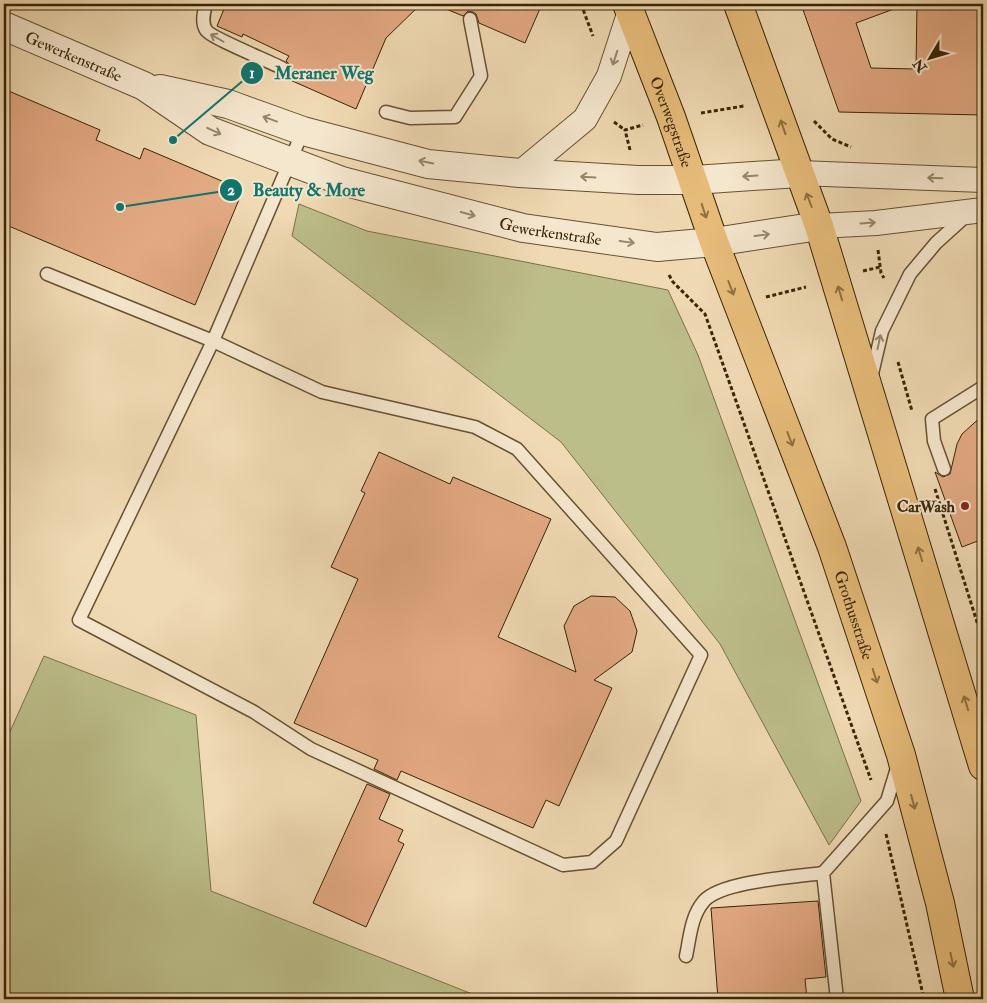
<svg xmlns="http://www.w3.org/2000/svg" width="987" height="1003" viewBox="0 0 987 1003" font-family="'IM FELL Double Pica',serif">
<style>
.green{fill:#bcbe8a;stroke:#7a7148}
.building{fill:#e3a983;stroke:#382405}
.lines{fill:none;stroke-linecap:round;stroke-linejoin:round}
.service-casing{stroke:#665230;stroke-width:15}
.minor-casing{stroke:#665230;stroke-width:26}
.tertiary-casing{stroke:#665230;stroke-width:30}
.primary-casing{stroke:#382405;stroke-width:30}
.path{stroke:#382405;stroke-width:3;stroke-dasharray:4 2.5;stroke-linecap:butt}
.service{stroke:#f5e7ce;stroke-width:12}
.minor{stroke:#f5e7ce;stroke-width:24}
.tertiary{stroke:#f5e7ce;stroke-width:28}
.primary{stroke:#e8bd7a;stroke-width:28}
.oneway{stroke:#96866a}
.oneway2{stroke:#907040}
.poi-dot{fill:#8f2418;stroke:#f5e7ce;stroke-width:2}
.labels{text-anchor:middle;stroke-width:4;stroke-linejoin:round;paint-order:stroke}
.street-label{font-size:16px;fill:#382405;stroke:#f5e7ce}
.poi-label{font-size:16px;font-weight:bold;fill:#382405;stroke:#f5e7ce;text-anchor:end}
.leader{fill:none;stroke:#0f766e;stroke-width:2}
.callout-dot{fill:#0f766e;stroke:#f5e7ce;stroke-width:2}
.mark-label{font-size:15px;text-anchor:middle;font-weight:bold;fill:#fff}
.callout-label{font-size:18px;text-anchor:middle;font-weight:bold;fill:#0f766e;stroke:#f5e7ce;stroke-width:4;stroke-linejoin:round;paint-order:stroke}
</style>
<rect width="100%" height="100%" fill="#f0dab3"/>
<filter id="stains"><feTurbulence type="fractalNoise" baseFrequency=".004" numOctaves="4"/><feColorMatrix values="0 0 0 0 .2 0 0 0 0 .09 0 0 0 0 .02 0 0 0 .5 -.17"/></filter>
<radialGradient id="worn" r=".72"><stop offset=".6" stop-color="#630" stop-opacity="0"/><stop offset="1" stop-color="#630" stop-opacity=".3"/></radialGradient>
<!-- green -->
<g class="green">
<path d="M299 204 367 231 668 290 698 355 861 801 829 845 720 644 561 442 292 236Z"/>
<path d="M44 656 196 715 211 891 485 999H4V745Z"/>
</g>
<!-- building -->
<g class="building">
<path d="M226 4H421L386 38 356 109 281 76 286 75 289 71V64L286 61 289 56 243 34 242 37 217 26Z"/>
<path d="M434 4H542L525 43 479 23 476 14 473 12 468 11 463 16Z"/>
<path d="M801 4H901L902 6 856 23 871 68 916 69 917 4H981L983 115 839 112Z"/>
<path d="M4 89 100 130 96 140 140 159 144 148 243 190 195 305 4 224Z"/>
<path d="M983 415V539L962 547 935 472 943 477 950 474 957 444 962 434Z"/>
<path d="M379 452 450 484 453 477 551 519 498 637 576 672 564 626 574 606 591 596 615 597 630 611 637 631 632 652 594 680 612 688 559 806 546 800 533 828 401 771 397 780 374 769 378 760 294 723 358 579 331 567 365 493 361 491Z"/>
<path d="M367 784 390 794 379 819 403 830 398 841 404 844 366 927 313 903Z"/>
<path d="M818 901 826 977 805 979 807 999H718L711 908Z"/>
</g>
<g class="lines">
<!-- service casing -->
<g class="service-casing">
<g id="service">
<path d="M206 4C204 12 201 22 206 30 211 38 269 61 282 68"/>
<path d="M386 112 410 118 455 117 481 76 470 19"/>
<path d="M47 274 213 341 322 392 475 427 517 449 701 655 616 841 592 862 563 865 311 749 254 712 79 620 213 341 303 131"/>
<path d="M871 378 882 331 910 274 936 243 968 214"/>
<path d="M944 469 934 441 932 419 983 387"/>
<path d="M686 956C690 937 691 916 704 901 722 881 795 877 823 873"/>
<path d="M837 999 823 873 887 801 898 765"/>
</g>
</g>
<!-- minor casing -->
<g class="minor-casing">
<g id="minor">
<path d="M520 173 585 119 609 76 630 11"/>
<path d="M799 173 983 180"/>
<path d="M819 226 876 223 983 210"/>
</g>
</g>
<!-- tertiary casing -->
<g class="tertiary-casing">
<g id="tertiary">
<path id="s1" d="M4 26 144 86 210 131 342 181 523 228 657 247 714 242 819 226"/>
<path d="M160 89 228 104 303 131 428 164 520 173 638 180H694L799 173"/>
</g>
</g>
<!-- primary casing -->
<g class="primary-casing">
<g id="primary">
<path id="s2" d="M627 4 671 117 714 242 832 547 901 755 940 903 960 999"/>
<path d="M738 4 819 226 983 766"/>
</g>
</g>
<!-- path -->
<g class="path">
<path d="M581 4 593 36"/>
<path d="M701 113 744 106"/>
<path d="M814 121 832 139 851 147"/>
<path d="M614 122 625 130"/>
<path d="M630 150 625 130 643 125"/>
<path d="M878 250 881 273 884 278"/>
<path d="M863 271 880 267"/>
<path d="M669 275 673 282 705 314 871 780"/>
<path d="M766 297 806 287"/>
<path d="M898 362 912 411"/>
<path d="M935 489 983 641"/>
<path d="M886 834 924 999"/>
</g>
<!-- service -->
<use href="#service" class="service"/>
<!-- minor -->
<use href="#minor" class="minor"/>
<!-- tertiary -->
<use href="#tertiary" class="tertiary"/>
<!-- primary -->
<use href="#primary" class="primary"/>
</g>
<!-- one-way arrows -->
<defs><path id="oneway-shaft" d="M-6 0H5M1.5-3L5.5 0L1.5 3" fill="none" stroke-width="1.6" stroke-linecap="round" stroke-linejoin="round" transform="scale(1.25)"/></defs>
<g class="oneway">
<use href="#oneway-shaft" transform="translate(217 38) rotate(-150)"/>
<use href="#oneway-shaft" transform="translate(615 58) rotate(108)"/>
<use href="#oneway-shaft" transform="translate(270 119) rotate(-160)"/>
<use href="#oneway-shaft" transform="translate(214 131) rotate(25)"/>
<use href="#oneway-shaft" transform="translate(426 162) rotate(-169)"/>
<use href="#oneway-shaft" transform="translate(750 176) rotate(176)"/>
<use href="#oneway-shaft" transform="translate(588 177) rotate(-177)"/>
<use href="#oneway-shaft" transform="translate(935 178) rotate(-178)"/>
<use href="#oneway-shaft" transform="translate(468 214) rotate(15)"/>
<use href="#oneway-shaft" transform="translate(868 223) rotate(-4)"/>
<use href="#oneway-shaft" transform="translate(762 235) rotate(-8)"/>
<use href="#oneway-shaft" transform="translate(627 242) rotate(8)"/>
<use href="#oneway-shaft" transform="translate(879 342) rotate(-78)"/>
</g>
<g class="oneway2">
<use href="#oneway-shaft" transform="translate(783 127) rotate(-109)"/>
<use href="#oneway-shaft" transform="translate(809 200) rotate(-111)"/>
<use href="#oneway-shaft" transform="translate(704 211) rotate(72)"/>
<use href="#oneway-shaft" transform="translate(731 288) rotate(69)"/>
<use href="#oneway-shaft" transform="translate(840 293) rotate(-107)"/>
<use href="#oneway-shaft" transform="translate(790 439) rotate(69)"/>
<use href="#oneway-shaft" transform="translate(920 554) rotate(-107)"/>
<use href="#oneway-shaft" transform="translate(875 676) rotate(72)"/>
<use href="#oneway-shaft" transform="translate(966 703) rotate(-107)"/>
<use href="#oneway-shaft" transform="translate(913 802) rotate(75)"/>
<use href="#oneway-shaft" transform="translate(952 960) rotate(78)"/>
</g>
<!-- markers -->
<circle class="poi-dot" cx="965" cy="506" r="5"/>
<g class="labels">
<!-- street labels -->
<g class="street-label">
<text dy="6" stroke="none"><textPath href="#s1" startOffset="76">Gewerkenstraße</textPath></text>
<text dy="6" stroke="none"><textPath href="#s2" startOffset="126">Overwegstraße</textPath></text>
<text dy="6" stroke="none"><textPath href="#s1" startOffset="588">Gewerkenstraße</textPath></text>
<text dy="6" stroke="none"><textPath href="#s2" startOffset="652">Grothusstraße</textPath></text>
</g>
<!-- poi labels -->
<g class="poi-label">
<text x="955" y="512">CarWash</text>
</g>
</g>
<!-- callouts -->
<path class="leader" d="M173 140L252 73M120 207L231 190"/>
<g class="callout-dot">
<circle cx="173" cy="140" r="5"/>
<circle cx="120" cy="207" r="5"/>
<circle cx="252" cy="73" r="12"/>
<circle cx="231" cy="190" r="12"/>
</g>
<g class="mark-label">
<text x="252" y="78">1</text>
<text x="231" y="195">2</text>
</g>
<g class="callout-label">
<text x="324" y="79">Meraner Weg</text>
<text x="309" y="196">Beauty &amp; More</text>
</g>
<!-- margin -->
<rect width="987" height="1003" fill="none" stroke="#f0dab3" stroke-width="20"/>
<rect x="5" y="5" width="977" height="993" fill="none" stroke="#382405" stroke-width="2.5"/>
<rect x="10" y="10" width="967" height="983" fill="none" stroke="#382405"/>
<!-- north arrow -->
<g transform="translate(930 58) rotate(232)" stroke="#f5e7ce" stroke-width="4" paint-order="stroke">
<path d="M0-4L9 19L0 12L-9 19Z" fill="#382405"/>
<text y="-8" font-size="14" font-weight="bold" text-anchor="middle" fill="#382405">N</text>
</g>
<rect width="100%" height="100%" filter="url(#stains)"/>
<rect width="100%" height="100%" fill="url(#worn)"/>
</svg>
